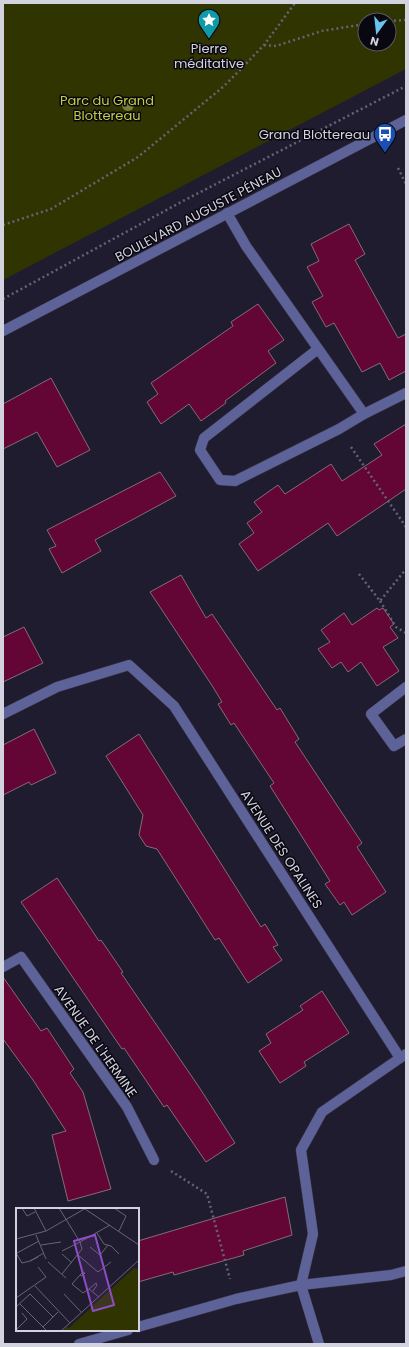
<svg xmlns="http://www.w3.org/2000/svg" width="409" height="1347" viewBox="0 0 409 1347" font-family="Poppins,sans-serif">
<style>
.green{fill:#303400;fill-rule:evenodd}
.building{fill:#630636;stroke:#856b74}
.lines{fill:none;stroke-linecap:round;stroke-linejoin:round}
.minor-casing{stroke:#3c394b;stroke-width:11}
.path{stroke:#666474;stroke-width:2.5;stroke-dasharray:2 3;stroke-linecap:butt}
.minor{stroke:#5d6298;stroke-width:10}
.tree{fill:#797d3a}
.labels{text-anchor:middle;stroke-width:3;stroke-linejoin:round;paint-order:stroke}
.poi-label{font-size:13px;fill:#d3d2df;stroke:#090810}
.park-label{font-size:13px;fill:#c3cd43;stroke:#090810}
.street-label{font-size:13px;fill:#d3d2df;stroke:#090810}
.inset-road{fill:none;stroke:#676575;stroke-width:1}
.view{fill:#8d4dc5;fill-opacity:0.15;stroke:#8d4dc5;stroke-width:2}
.inset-edge{fill:none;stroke:#d3d2df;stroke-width:2}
</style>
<rect width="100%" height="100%" fill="#1f1c2f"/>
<!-- green -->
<path class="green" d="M3 3H406V69L3 280ZM365 20H389V44H365Z"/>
<!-- building -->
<g class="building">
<path d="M349 224 365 254 355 260 398 338 406 334V371L389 380 380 363 362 372 334 323 326 327 312 302 323 296 307 267 319 261 311 244Z"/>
<path d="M258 304 284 340 268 351 276 363 225 401 226 403 201 421 189 404 161 424 147 402 158 394 151 383 233 326 231 322Z"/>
<path d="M51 378 90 450 57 467 37 432 3 449V404Z"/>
<path d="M406 424V489L337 536 328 523 258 571 239 544 254 533 247 523 262 512 254 502 278 485 285 494 331 464 342 481 382 455 374 444Z"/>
<path d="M160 472 176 496 95 540 101 551 62 573 49 549 56 546 47 530Z"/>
<path d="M181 575 206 618 212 614 277 710 280 708 299 739 295 742 362 843 357 847 386 892 352 915 344 902 340 905 325 884 330 881 270 786 274 783 234 723 231 725 218 704 222 702 213 687 150 592Z"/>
<path d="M377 608 379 610 383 608 394 624 390 627 398 638 383 647 399 671 377 686 361 662 348 672 341 662 332 668 318 649 330 642 321 630 344 613 352 625Z"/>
<path d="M24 627 43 663 3 682V637Z"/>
<path d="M34 729 56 773 31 785 29 782 3 795V745Z"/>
<path d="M139 734 261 927 265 924 278 945 273 947 282 960 248 983 219 938 215 940 157 849 146 846 139 835 143 815 106 756Z"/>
<path d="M57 878 99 941 101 940 123 972 121 973 199 1087 235 1143 206 1162 167 1105 164 1107 124 1048 122 1049 21 902Z"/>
<path d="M3 977 41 1031 47 1028 74 1069 70 1073 83 1092 111 1189 68 1201 52 1135 66 1131 33 1080 3 1039Z"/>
<path d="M322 991 349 1033 304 1062 306 1066 280 1083 259 1051 271 1043 266 1034 303 1010 300 1006Z"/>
<path d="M285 1197 292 1235 243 1251 244 1255 174 1275 173 1272 138 1282V1241Z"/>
</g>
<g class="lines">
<!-- minor casing -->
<g class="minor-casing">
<g id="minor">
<path d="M227 213 246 246 364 414 406 393"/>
<path d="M3 331 406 120"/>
<path d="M318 349 204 438 200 450 220 480 235 481 339 429 364 414"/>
<path d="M406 687 371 714 394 746 406 739"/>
<path d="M3 714 57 687 129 665 174 706 400 1058"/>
<path d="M3 967 21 957 127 1107 154 1160"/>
<path d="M406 1054 322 1112 301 1150 313 1234 301 1285 391 1275 406 1271"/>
<path d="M138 1327 236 1299 301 1285 319 1344"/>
<path d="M79 1344 128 1330"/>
</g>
</g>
<!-- path -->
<g class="path">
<path d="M389 21 406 20"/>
<path d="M264 45 276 46 322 31 365 24"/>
<path d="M398 168 406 184"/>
<path d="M3 225 51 209 138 157 223 87 239 71 264 45 295 3"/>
<path d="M3 299 183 201 406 86"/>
<path d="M351 447 406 527"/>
<path d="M359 574 380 601 406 569"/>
<path d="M380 601 396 627 406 633"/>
<path d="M171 1171 207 1194 230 1279"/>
</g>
<!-- minor -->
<use href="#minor" class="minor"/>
</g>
<!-- trees -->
<circle class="tree" cx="128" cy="105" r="6"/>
<!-- icons -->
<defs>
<g id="sight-pin" transform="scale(1.15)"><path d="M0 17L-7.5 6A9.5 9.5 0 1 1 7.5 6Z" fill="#0f9aa8" stroke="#090810"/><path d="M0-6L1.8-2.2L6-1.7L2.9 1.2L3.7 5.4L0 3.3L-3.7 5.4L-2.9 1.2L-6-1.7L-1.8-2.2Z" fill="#fff"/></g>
<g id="bus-pin" transform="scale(1.15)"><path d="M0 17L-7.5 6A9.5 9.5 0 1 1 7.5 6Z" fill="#1a4fb4" stroke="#090810"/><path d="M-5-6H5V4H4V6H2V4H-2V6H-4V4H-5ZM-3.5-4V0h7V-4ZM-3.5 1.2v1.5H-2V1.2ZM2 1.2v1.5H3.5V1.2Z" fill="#fff"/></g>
</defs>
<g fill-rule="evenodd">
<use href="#sight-pin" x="209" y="20"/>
<use href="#bus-pin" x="385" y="134"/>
</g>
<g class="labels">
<!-- poi labels -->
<g class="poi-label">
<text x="209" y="53">Pierre<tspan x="209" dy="15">méditative</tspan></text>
<text x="370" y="139" text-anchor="end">Grand Blottereau</text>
</g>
<!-- park labels -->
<g class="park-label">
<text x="107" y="105">Parc du Grand<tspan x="107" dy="15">Blottereau</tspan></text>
</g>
<!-- street labels -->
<g class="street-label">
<text transform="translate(198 214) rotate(-28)" y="5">BOULEVARD AUGUSTE PÉNEAU</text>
<text transform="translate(282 849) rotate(57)" y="5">AVENUE DES OPALINES</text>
<text transform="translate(96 1041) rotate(55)" y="5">AVENUE DE L'HERMINE</text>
</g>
</g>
<!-- overview -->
<g transform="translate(16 1208)">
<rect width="123" height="123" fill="#1f1c2f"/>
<path d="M118 60 123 61V123H46L51 119 53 120Z" fill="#303400"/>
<path class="inset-road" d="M6 0 11 8 19 4M18 0 30 23M43 0 64 34 94 17M98 0 110 8 103 23M69 1 123 37M81 25 88 36 95 38 103 46M20 27 30 51M0 31 30 23 70 0M25 37 45 34M74 39 84 47 92 37M0 45 6 55 14 53M1 45 23 33M46 46 56 55M62 47 82 64 95 54M22 49 14 53 28 45M32 54 50 70M46 66 66 41 64 34 46 43M64 67 66 68 69 65 67 64 64 67 56 76 67 85 73 81 83 89M19 78 54 115M73 81 80 75 81 77 77 83M48 86 66 105M0 90 30 69 22 59M4 96 31 123M0 99 14 86 37 109M27 119 42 104M0 122 11 111 6 105M45 123 123 52"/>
<path class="view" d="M79 27 98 97 77 103 58 33Z"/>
<rect width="123" height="123" class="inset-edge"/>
</g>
<!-- border -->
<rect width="409" height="1347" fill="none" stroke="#d3d2df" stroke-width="8"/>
<!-- north arrow -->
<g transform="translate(377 32) rotate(195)"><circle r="19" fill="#090810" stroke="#5a5963"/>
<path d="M0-3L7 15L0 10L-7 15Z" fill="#67c4ef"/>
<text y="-6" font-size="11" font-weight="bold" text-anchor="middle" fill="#d3d2df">N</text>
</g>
</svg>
